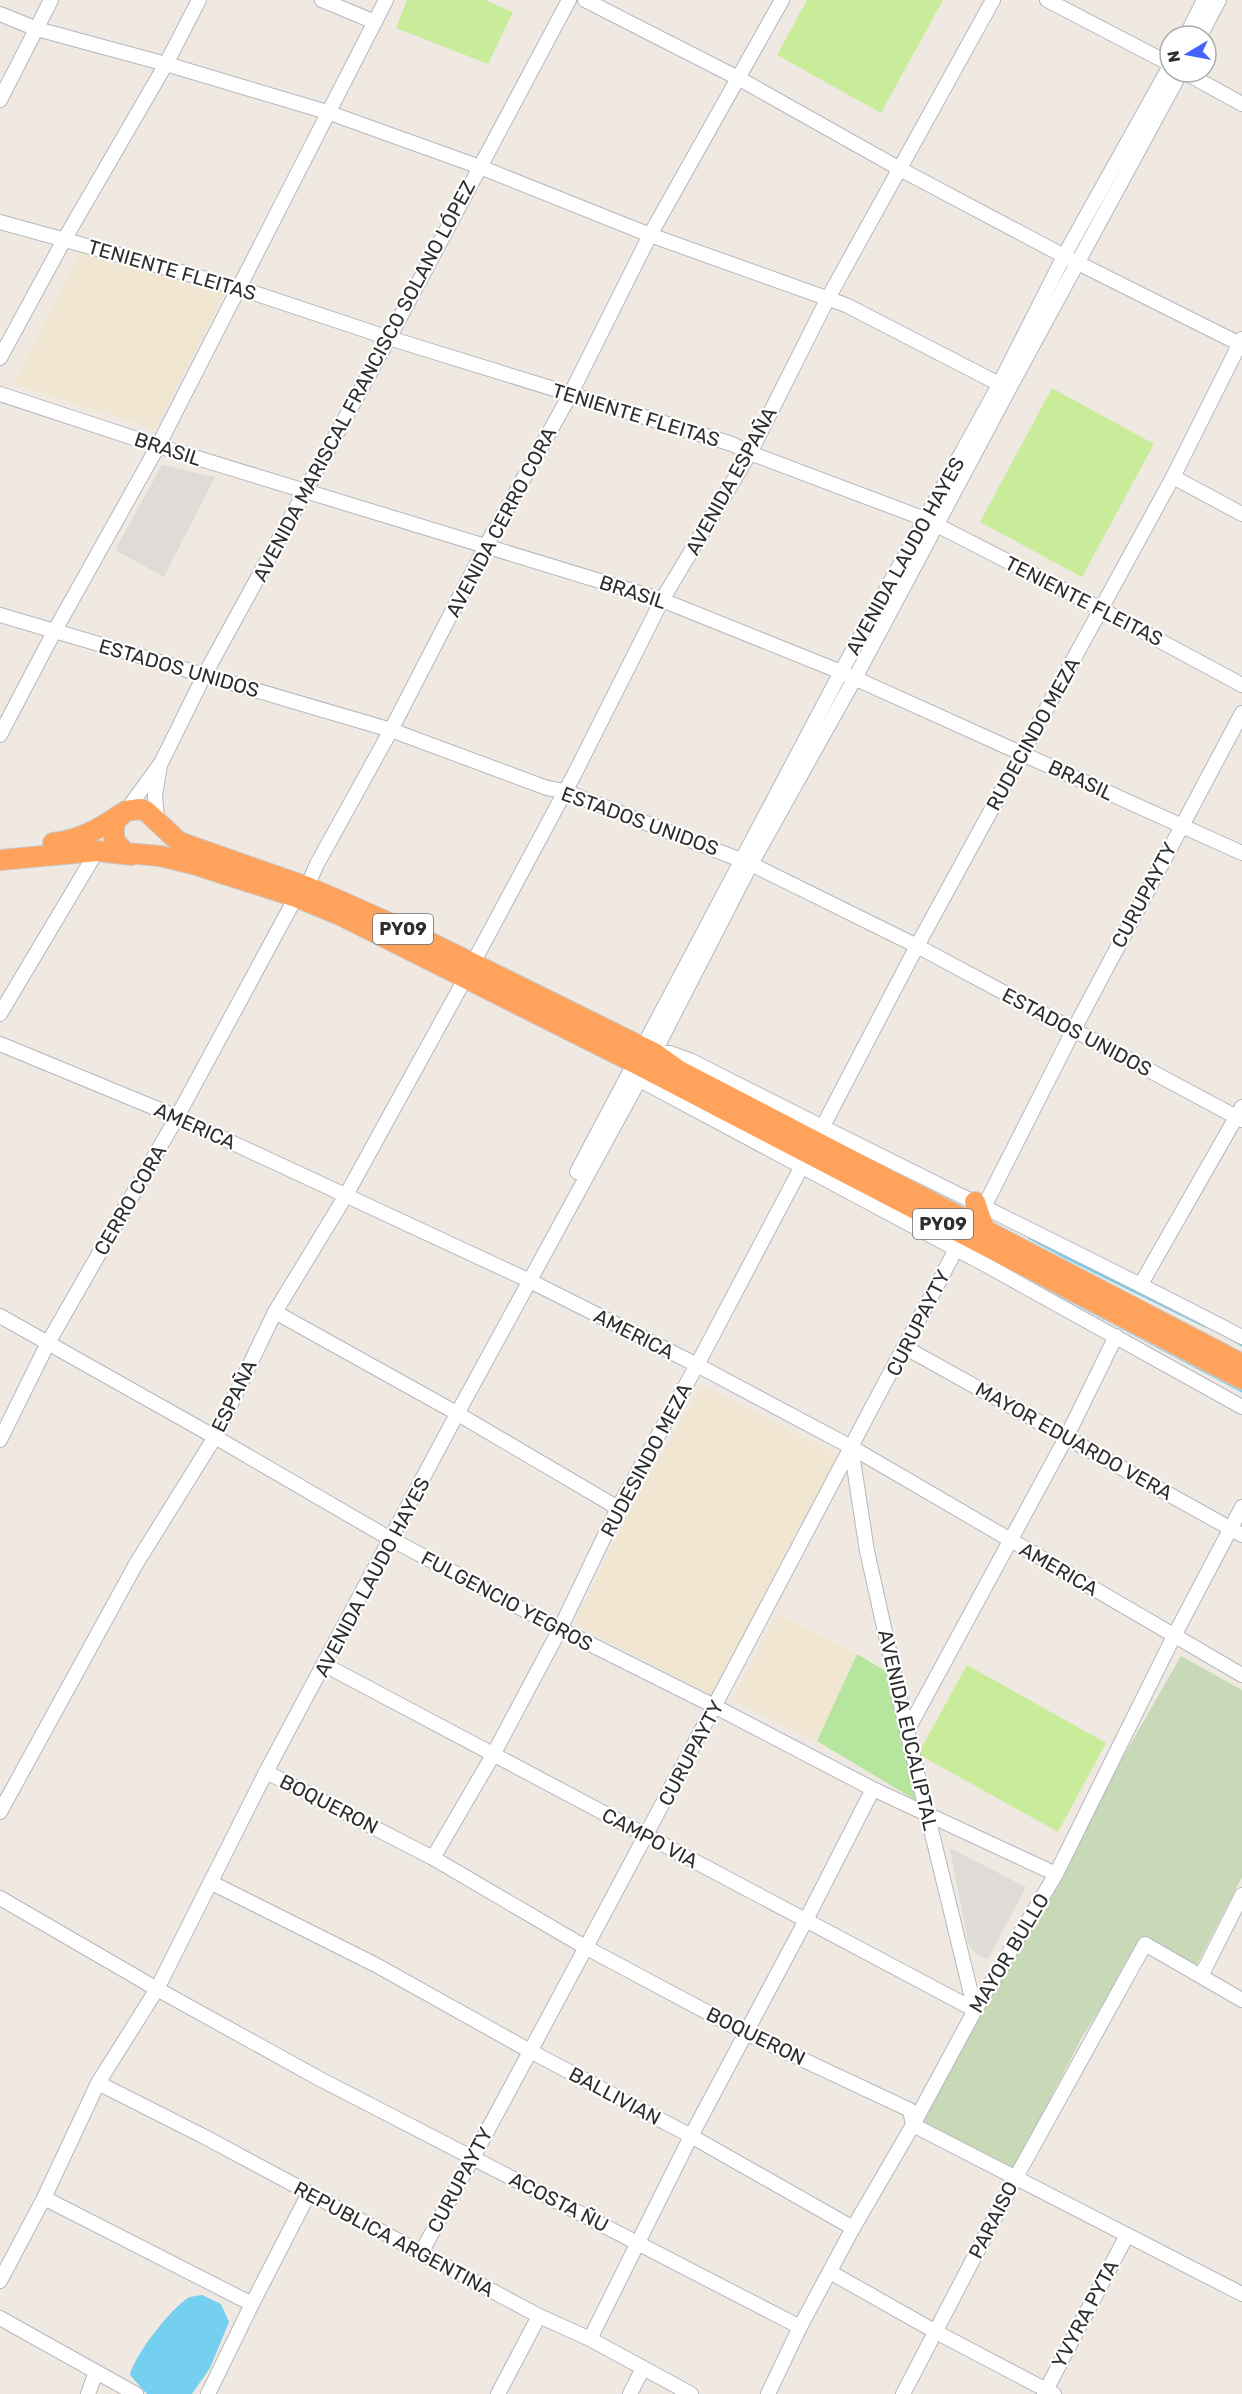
<svg xmlns="http://www.w3.org/2000/svg" width="1242" height="2394" viewBox="0 0 1242 2394" font-family="Rubik,sans-serif">
<style>
.education{fill:#f0e6d1}
.green{fill:#b6e59e}
.cemetery{fill:#c8d9b8}
.pitch{fill:#c9ec9a}
.plaza{fill:#dfdcd8}
.water{fill:#75cff0}
.lines{fill:none;stroke-linecap:round;stroke-linejoin:round}
.stream{stroke:#75cff0;stroke-width:3}
.minor-casing{stroke:#b4b7c1;stroke-width:16}
.highway-casing{stroke:#c9c9c9;stroke-width:22}
.minor{stroke:#fff;stroke-width:14}
.highway{stroke:#ffa35c;stroke-width:20}
.labels{text-anchor:middle;stroke-width:4.5;stroke-linejoin:round;paint-order:stroke}
.shield{fill:#fff;stroke:#6d6d6d;stroke-width:1.5}
.shield-label{font-size:18px;font-weight:bold;fill:#2e2e2e}
.street-label{font-size:20px;fill:#2e2e2e;stroke:#fff}
</style>
<rect width="100%" height="100%" fill="#efe9e1"/>
<!-- education -->
<g class="education">
<path d="M81 252 226 290 155 429 13 384Z"/>
<path d="M701 1385 837 1455 712 1696 574 1624 627 1516Z"/>
<path d="M777 1614 856 1653 817 1741 733 1699Z"/>
</g>
<!-- green -->
<path class="green" d="M857 1654 887 1672 917 1801 817 1741Z"/>
<!-- cemetery -->
<path class="cemetery" d="M1181 1656 1242 1690V1877L1195 1968 1144 1941 1082 2037 1013 2171 920 2122 1056 1874Z"/>
<!-- pitch -->
<g class="pitch">
<path d="M407 0H485L513 12 488 64 396 28Z"/>
<path d="M807 0H943L881 113 777 55Z"/>
<path d="M1052 388 1154 444 1082 577 980 522Z"/>
<path d="M967 1665 1106 1743 1058 1832 918 1754Z"/>
</g>
<!-- plaza -->
<g class="plaza">
<path d="M162 465 215 477 164 577 115 550Z"/>
<path d="M950 1848 1026 1887 988 1959 976 1954 968 1943Z"/>
</g>
<!-- water -->
<path class="water" d="M202 2295 221 2304 229 2322 210 2368 192 2394H147L130 2375C133 2357 172 2307 188 2298 191 2296 198 2296 202 2295Z"/>
<g class="lines">
<!-- stream -->
<g class="stream">
<path d="M1030 1238 1065 1257 1205 1326"/>
<path d="M1049 1289 1242 1391"/>
<path d="M1230 1338 1242 1345"/>
</g>
<!-- minor casing -->
<g class="minor-casing">
<g id="minor">
<path d="M322 0 375 22"/>
<path d="M585 0 738 78 900 169 1064 256 1242 345"/>
<path d="M1047 0 1170 64"/>
<path d="M0 14 37 29 166 64 327 112 480 167 650 235 846 305 1007 388"/>
<path d="M1186 36 1204 0"/>
<path d="M1200 36 1219 0"/>
<path d="M1184 72 1242 104"/>
<path d="M0 100 51 0"/>
<path d="M0 222 239 288 389 338 732 444 750 453 925 519 1101 609 1242 685"/>
<path d="M0 358 64 240 166 64 199 0"/>
<path d="M0 394 158 446 662 600 841 672 1242 853"/>
<path d="M1173 477 1242 514"/>
<path d="M0 615 391 730 547 788 564 791 751 864 917 946 1242 1120"/>
<path d="M0 735 54 632 158 446 386 0"/>
<path d="M126 811 161 763 204 676 389 338 569 0"/>
<path d="M157 820 155 795 160 765"/>
<path d="M307 887 317 864 391 730 486 546 570 395 650 235 782 0"/>
<path d="M473 963 575 773 662 600 750 453 827 300 993 0"/>
<path d="M0 1014 97 851"/>
<path d="M0 1044 177 1117 530 1281 697 1365 851 1447 1242 1675"/>
<path d="M654 1053H670L692 1061C874 1155 1060 1242 1242 1337"/>
<path d="M638 1079 986 1265 1242 1407"/>
<path d="M822 1128 917 946 1173 477 1242 339"/>
<path d="M577 1172 841 672 999 385 1064 256 1170 66"/>
<path d="M984 1207 1073 1031 1242 713"/>
<path d="M1141 1284 1242 1107"/>
<path d="M275 1312 453 1411 618 1508"/>
<path d="M0 1316 215 1437 387 1537 560 1629 716 1707 873 1789 1056 1874"/>
<path d="M906 1348 1242 1535"/>
<path d="M0 1440 48 1343 177 1117 296 897"/>
<path d="M851 1447 867 1551 907 1731 975 2010"/>
<path d="M325 1665 975 2010"/>
<path d="M907 1731 1067 1436 1116 1336"/>
<path d="M266 1772 433 1858 585 1947 746 2033 910 2110 913 2125 1242 2294"/>
<path d="M0 1812 136 1564 215 1437 275 1312 345 1197 466 977"/>
<path d="M433 1858 493 1755 560 1629 618 1508 697 1365 802 1166"/>
<path d="M212 1883 376 1965 530 2051 691 2136 853 2228"/>
<path d="M0 1898 157 1989 318 2078 800 2327"/>
<path d="M1201 1976 1242 1895"/>
<path d="M98 2083 203 2136 539 2316 590 2339 691 2394"/>
<path d="M44 2198 252 2304"/>
<path d="M421 2253C566 1987 708 1719 849 1451 884 1383 921 1317 956 1249"/>
<path d="M830 2272 936 2332 1054 2394"/>
<path d="M0 2281 44 2198 98 2083 157 1989 266 1772 457 1414 654 1053 751 864 855 678 1009 389 1181 72"/>
<path d="M0 2318 136 2394"/>
<path d="M590 2339 691 2136 806 1920 873 1789"/>
<path d="M88 2394 96 2372"/>
<path d="M208 2394 252 2304 309 2193"/>
<path d="M498 2394 539 2316"/>
<path d="M630 2394 643 2368"/>
<path d="M768 2394 800 2327 853 2228 913 2125 975 2010 1056 1874 1174 1636 1242 1507"/>
<path d="M903 2394 1015 2179 1145 1944 1242 2000"/>
<path d="M1044 2394 1127 2235"/>
</g>
</g>
<!-- highway casing -->
<g class="highway-casing">
<g id="highway">
<path d="M53 843C80 840 99 829 121 814"/>
<path d="M0 860 97 851 132 855"/>
<path d="M975 1202 985 1232"/>
<path d="M1242 1364 678 1070 654 1053 405 930 340 901 307 887 179 842 146 811 140 809 126 811 117 819 114 825V839L118 845 126 853 160 856 193 864 296 897 340 915 635 1063 1242 1379"/>
</g>
</g>
<!-- minor -->
<use href="#minor" class="minor"/>
<!-- highway -->
<use href="#highway" class="highway"/>
</g>
<g class="labels">
<!-- shield labels -->
<g class="shield">
<rect x="373" y="914" width="60" height="30" rx="4.5"/>
<rect x="913" y="1209" width="60" height="30" rx="4.5"/>
</g>
<g class="shield-label">
<text x="403" y="935">PY09</text>
<text x="943" y="1230">PY09</text>
</g>
<!-- street labels -->
<g class="street-label">
<text transform="translate(172 270) rotate(16)" y="7">TENIENTE FLEITAS</text>
<text transform="translate(364 381) rotate(-62)" y="7">AVENIDA MARISCAL FRANCISCO SOLANO LÓPEZ</text>
<text transform="translate(636 415) rotate(17)" y="7">TENIENTE FLEITAS</text>
<text transform="translate(168 449) rotate(18)" y="7">BRASIL</text>
<text transform="translate(731 481) rotate(-61)" y="7">AVENIDA ESPAÑA</text>
<text transform="translate(501 522) rotate(-62)" y="7">AVENIDA CERRO CORA</text>
<text transform="translate(905 556) rotate(-61)" y="7">AVENIDA LAUDO HAYES</text>
<text transform="translate(633 592) rotate(18)" y="7">BRASIL</text>
<text transform="translate(1084 601) rotate(27)" y="7">TENIENTE FLEITAS</text>
<text transform="translate(179 668) rotate(16)" y="7">ESTADOS UNIDOS</text>
<text transform="translate(1033 734) rotate(-61)" y="7">RUDECINDO MEZA</text>
<text transform="translate(1081 780) rotate(25)" y="7">BRASIL</text>
<text transform="translate(640 821) rotate(20)" y="7">ESTADOS UNIDOS</text>
<text transform="translate(1144 895) rotate(-62)" y="7">CURUPAYTY</text>
<text transform="translate(1077 1032) rotate(28)" y="7">ESTADOS UNIDOS</text>
<text transform="translate(195 1126) rotate(24)" y="7">AMERICA</text>
<text transform="translate(130 1200) rotate(-60)" y="7">CERRO CORA</text>
<text transform="translate(918 1323) rotate(-63)" y="7">CURUPAYTY</text>
<text transform="translate(634 1334) rotate(27)" y="7">AMERICA</text>
<text transform="translate(234 1396) rotate(-64)" y="7">ESPAÑA</text>
<text transform="translate(1074 1441) rotate(29)" y="7">MAYOR EDUARDO VERA</text>
<text transform="translate(646 1460) rotate(-62)" y="7">RUDESINDO MEZA</text>
<text transform="translate(1059 1569) rotate(30)" y="7">AMERICA</text>
<text transform="translate(372 1577) rotate(-62)" y="7">AVENIDA LAUDO HAYES</text>
<text transform="translate(507 1601) rotate(28)" y="7">FULGENCIO YEGROS</text>
<text transform="translate(908 1730) rotate(77)" y="7">AVENIDA EUCALIPTAL</text>
<text transform="translate(691 1753) rotate(-62)" y="7">CURUPAYTY</text>
<text transform="translate(329 1804) rotate(27)" y="7">BOQUERON</text>
<text transform="translate(650 1838) rotate(28)" y="7">CAMPO VIA</text>
<text transform="translate(1009 1953) rotate(-59)" y="7">MAYOR BULLO</text>
<text transform="translate(756 2036) rotate(26)" y="7">BOQUERON</text>
<text transform="translate(615 2096) rotate(28)" y="7">BALLIVIAN</text>
<text transform="translate(460 2180) rotate(-62)" y="7">CURUPAYTY</text>
<text transform="translate(559 2202) rotate(27)" y="7">ACOSTA ÑU</text>
<text transform="translate(993 2220) rotate(-63)" y="7">PARAISO</text>
<text transform="translate(394 2239) rotate(28)" y="7">REPUBLICA ARGENTINA</text>
<text transform="translate(1085 2314) rotate(-62)" y="7">YVYRA PYTA</text>
</g>
</g>
<!-- north arrow -->
<g transform="translate(1188 54) rotate(260)"><circle r="28" fill="#ffffff" stroke="#ababab" stroke-width="1.5"/>
<path d="M0-4.5L10 22L0 15L-10 22Z" fill="#4264fb"/>
<text y="-9" font-size="16" font-weight="bold" text-anchor="middle" fill="#2e2e2e">N</text>
</g>
</svg>
